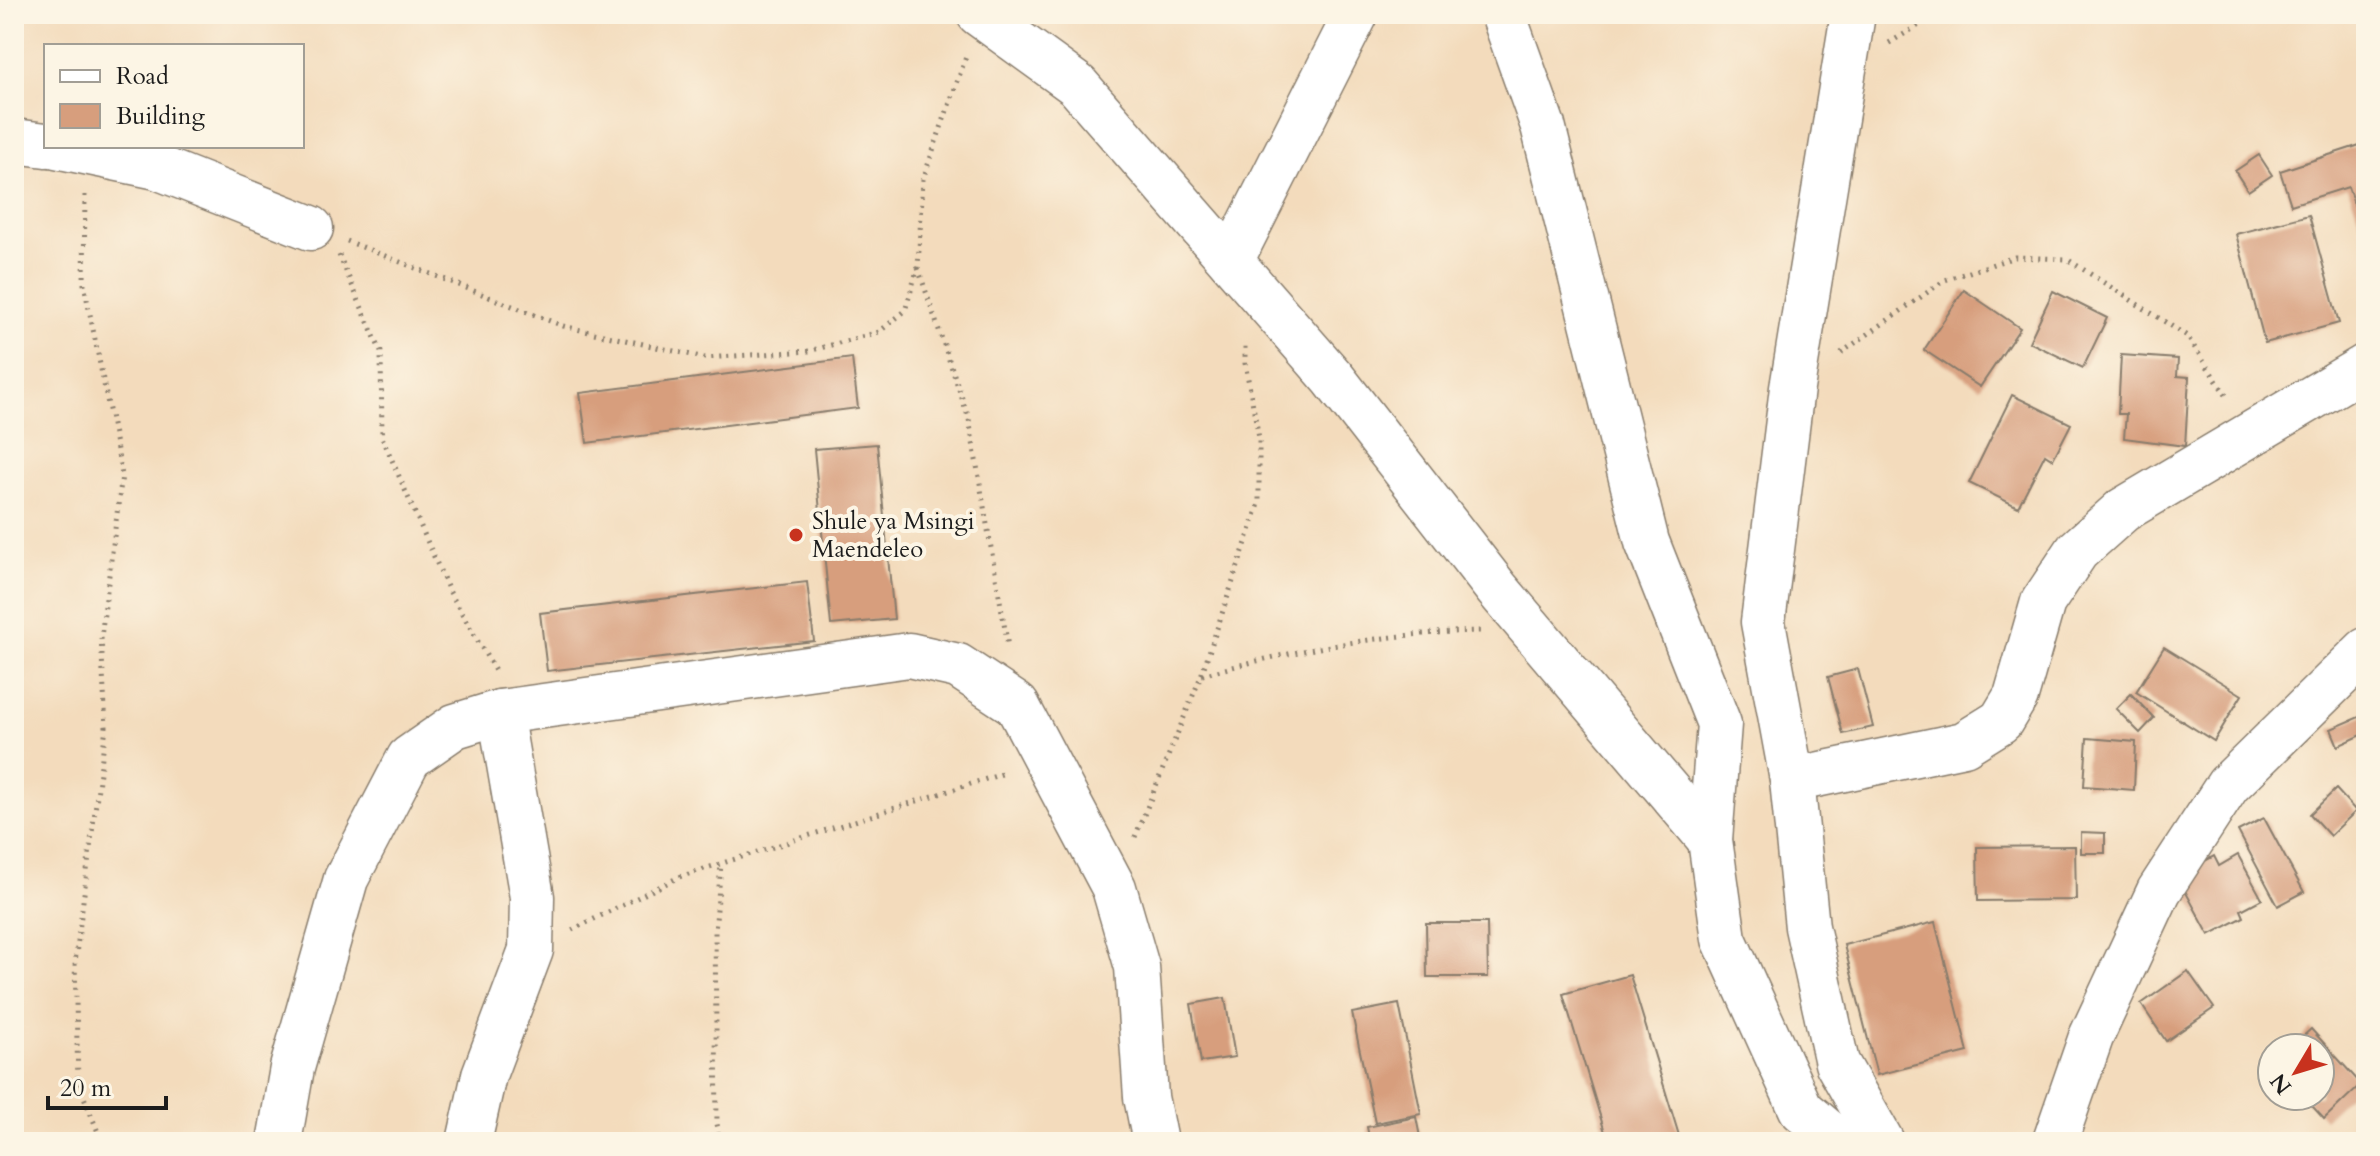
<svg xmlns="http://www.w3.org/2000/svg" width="2380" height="1156" viewBox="0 0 2380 1156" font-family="Cardo,serif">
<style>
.building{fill:#d79e7d}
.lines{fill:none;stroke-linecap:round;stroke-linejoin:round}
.minor-casing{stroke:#887c6c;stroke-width:47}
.path{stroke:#887c6c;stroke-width:5;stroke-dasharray:2 6;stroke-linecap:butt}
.minor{stroke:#fff;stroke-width:44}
.poi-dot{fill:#c8321e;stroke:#fcf5e5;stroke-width:3}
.labels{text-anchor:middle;stroke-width:8;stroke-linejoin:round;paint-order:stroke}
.poi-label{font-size:24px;fill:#1c1c1c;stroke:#fcf5e5;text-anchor:start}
</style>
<rect width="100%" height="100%" fill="#fcf5e5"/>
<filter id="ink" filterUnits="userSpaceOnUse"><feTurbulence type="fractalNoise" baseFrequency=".0125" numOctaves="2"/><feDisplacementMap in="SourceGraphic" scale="16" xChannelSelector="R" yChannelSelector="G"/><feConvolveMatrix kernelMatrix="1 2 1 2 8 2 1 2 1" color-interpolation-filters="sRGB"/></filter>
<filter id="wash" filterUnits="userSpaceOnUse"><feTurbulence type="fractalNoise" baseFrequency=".006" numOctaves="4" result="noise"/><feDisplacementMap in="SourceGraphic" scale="32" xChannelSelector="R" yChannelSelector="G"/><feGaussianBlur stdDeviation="1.8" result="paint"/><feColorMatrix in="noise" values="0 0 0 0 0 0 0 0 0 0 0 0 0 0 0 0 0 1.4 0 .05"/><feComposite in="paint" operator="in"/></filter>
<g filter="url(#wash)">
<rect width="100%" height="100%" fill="#f3dbbc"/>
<g id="blocks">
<!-- building -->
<g class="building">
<path d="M2366 143V239L2348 187 2291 205 2280 171Z"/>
<path d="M2259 155 2272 175 2248 191 2235 171Z"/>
<path d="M2309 215 2339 323 2265 343 2236 234Z"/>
<path d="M1964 290 2020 328 1980 387 1924 350Z"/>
<path d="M2053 291 2107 318 2083 368 2029 342Z"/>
<path d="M2121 355 2178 359 2177 376 2189 377 2185 446 2124 438 2126 414H2118Z"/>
<path d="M852 358 858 408 587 443 580 393Z"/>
<path d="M2012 395 2071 424 2053 459 2045 454 2018 507 1969 483Z"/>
<path d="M877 444 894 619 831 625 814 449Z"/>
<path d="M807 582 814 641 547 671 540 613Z"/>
<path d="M2164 647 2242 695 2214 741 2136 692Z"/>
<path d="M1858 669 1873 727 1843 734 1828 677Z"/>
<path d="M2131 694 2154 718 2140 733 2116 709Z"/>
<path d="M2366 714V733L2338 746 2331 729Z"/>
<path d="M2087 738 2136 742 2134 790 2084 786Z"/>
<path d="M2336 789 2356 811 2330 836 2310 814Z"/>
<path d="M2264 818 2304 892 2278 906 2238 831Z"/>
<path d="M2081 832 2105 833V853H2081Z"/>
<path d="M2075 846 2076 900 1978 901 1977 847Z"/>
<path d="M2238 855 2262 899 2241 910 2244 917 2209 935 2177 876 2214 856 2219 866Z"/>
<path d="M1935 922 1968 1052 1877 1075 1844 945Z"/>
<path d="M1426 923H1487L1488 977H1427Z"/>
<path d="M2188 971 2214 1008 2166 1041 2141 1004Z"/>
<path d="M1630 975 1681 1142H1608L1563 994Z"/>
<path d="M1225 998 1235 1057 1201 1062 1191 1004Z"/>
<path d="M1399 1004 1421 1114 1375 1123 1352 1013Z"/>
<path d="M2311 1029 2361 1084 2324 1119 2303 1096H2320V1048H2290Z"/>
<path d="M1416 1117 1421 1142H1370L1367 1127Z"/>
</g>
</g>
</g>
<g filter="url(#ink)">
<use href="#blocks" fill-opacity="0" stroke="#887c6c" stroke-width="2"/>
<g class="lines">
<!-- minor casing -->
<g class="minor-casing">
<g id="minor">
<path d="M979 14 1077 85 1333 378 1497 589 1710 840"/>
<path d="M1503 14 1543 126 1647 542 1719 724 1710 840 1724 939 1801 1109 1840 1142H1847"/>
<path d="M1853 14 1792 388 1763 622 1792 780 1807 927 1837 1063 1882 1142"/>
<path d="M14 141 46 145"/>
<path d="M56 146 157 167 311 228"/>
<path d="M1231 261 1356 14"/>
<path d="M1792 780 1964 744 2001 721 2016 696 2043 602 2077 551 2123 510 2366 366"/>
<path d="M2055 1141 2091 1037 2159 891 2228 785 2366 650"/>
<path d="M279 1142 292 1068 346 879 409 758 455 726 500 712 909 655 958 666 1017 705 1114 888 1137 967 1146 1097 1155 1142"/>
<path d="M469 1142 484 1075 531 950 532 897 500 712"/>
</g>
</g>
<!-- path -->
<g class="path">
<path d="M1889 43 1938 14"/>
<path d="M85 195 84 284 122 475 101 637 106 727 75 962 78 1082 102 1142"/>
<path d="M347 241 563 326 705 358 809 351 879 332 905 311 918 267 923 179 967 54"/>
<path d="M339 255 381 352 382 437 448 589 495 671"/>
<path d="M918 268 969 419 1008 647"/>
<path d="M1841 353 1945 280 2015 257 2067 259 2187 336 2228 398"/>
<path d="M1202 675C1293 650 1386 633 1480 631"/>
<path d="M1135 837 1201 676 1259 504V438L1245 363V343"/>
<path d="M572 930 679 877 1005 773"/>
<path d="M721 1142 717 1124 715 932 721 864"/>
</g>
<!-- minor -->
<use href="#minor" class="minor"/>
</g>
</g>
<!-- markers -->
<circle class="poi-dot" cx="796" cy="535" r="8"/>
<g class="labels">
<!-- poi labels -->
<g class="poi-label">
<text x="812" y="529">Shule ya Msingi<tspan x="812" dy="28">Maendeleo</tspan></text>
</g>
</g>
<!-- margin -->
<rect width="2380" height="1156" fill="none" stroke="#fcf5e5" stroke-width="48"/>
<!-- legend -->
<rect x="44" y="44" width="260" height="104" fill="#fcf5e5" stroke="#a29e95" stroke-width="2"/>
<rect x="60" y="70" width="40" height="12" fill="#ffffff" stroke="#a29e95" stroke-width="2"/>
<text x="116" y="84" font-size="24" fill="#1c1c1c">Road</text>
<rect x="60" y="104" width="40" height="24" fill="#d79e7d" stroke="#a29e95" stroke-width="2"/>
<text x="116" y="124" font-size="24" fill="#1c1c1c">Building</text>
<!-- north arrow -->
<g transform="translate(2296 1072) rotate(232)"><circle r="38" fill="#fcf5e5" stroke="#a29e95" stroke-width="2"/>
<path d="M0-6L14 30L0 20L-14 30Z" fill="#c8321e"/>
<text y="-12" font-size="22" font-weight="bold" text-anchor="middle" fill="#1c1c1c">N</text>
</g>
<!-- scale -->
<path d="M48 1096v12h118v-12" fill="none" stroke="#1c1c1c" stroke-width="4"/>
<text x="60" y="1096" font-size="24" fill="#1c1c1c" stroke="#fcf5e5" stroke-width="6" paint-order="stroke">20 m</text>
</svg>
